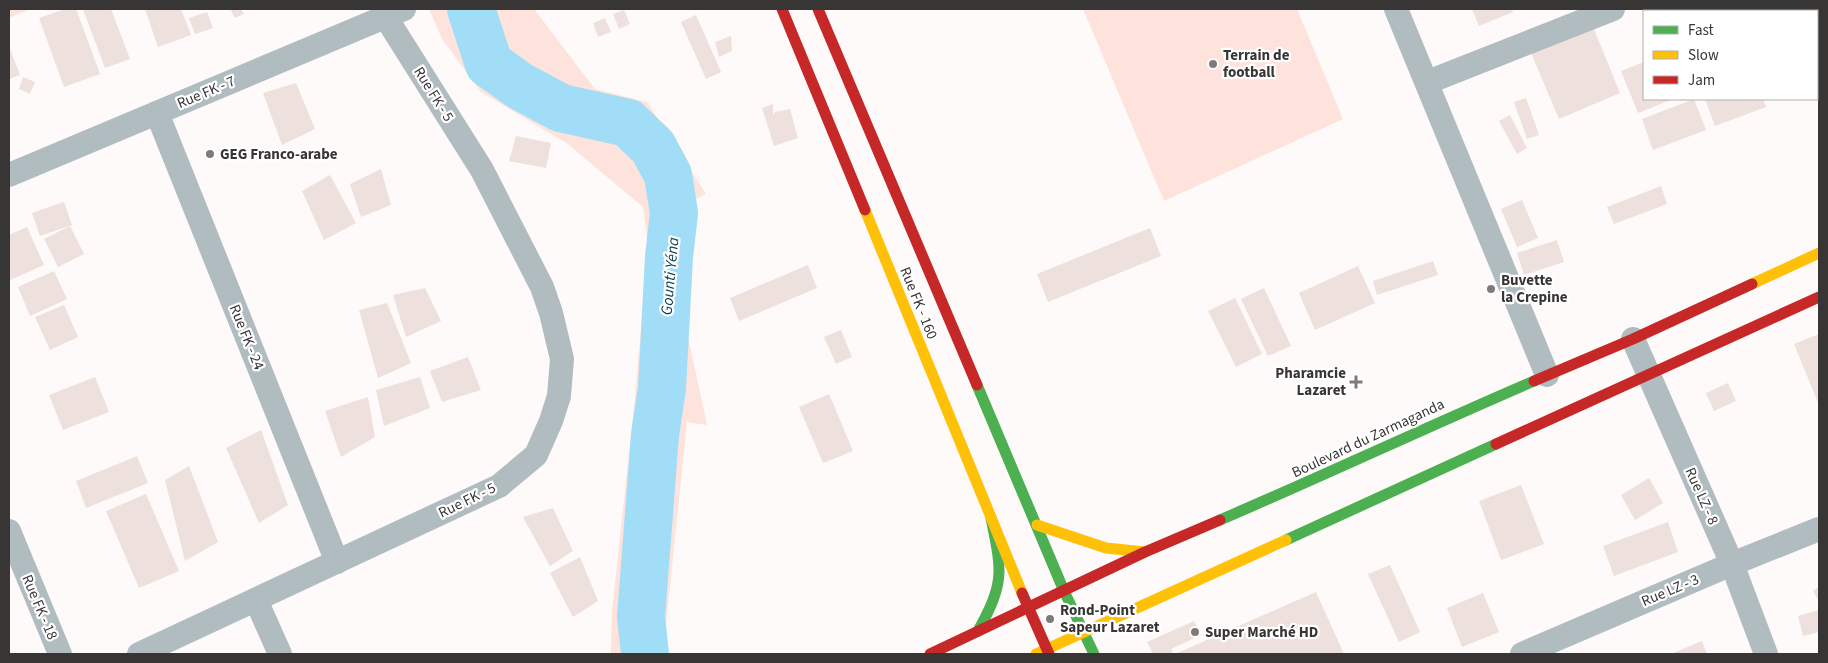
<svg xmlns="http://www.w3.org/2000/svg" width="1828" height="663" viewBox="0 0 1828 663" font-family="'Source Sans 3',sans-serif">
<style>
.green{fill:#fde3dc}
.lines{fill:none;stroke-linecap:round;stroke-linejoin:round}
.river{stroke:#a1ddf7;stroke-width:48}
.building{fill:#eee0dc}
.street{stroke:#b1bcc1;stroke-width:24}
.fast{stroke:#4caf50;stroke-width:11}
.slow{stroke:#ffc107;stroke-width:11}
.jam{stroke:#c62828;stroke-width:11}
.poi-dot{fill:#7d7a7a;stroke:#fff;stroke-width:2}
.labels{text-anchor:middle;stroke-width:4.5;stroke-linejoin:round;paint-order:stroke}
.poi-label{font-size:15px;font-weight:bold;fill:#383535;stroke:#fff;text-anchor:start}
.street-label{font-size:15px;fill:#383535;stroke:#fff}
.water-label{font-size:16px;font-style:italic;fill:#053b4e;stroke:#fff}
</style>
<rect width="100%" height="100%" fill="#fdfaf9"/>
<!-- green -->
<g class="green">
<path d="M9 9H31L9 18Z"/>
<path d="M429 9H534L595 89 647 102 706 194 662 216 707 425 687 422 663 654H611L612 611 635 398 648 246 643 207 568 144 481 92 442 39Z"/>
<path d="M1083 9H1297L1343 119 1164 201Z"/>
</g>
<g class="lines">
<!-- river -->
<path class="river" d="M471 9 489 64 520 86 561 108 628 123 653 147 668 175 674 213 669 257 662 388 655 435 641 617 645 654"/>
</g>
<!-- building -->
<g class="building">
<path d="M65 9H76L100 74 64 87 39 18Z"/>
<path d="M83 9H111L130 59 105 68Z"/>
<path d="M145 9H181L191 35 158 47Z"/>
<path d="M230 9H241L244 14 235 18Z"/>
<path d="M1472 9H1512L1513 12 1479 26Z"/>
<path d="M624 10 630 24 619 29 613 14Z"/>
<path d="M207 12 213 28 195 34 189 18Z"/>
<path d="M696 15 721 72 706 79 681 22Z"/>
<path d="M605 18 611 32 598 37 593 23Z"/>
<path d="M1593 27 1620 93 1559 119 1531 53Z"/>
<path d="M731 36 732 51 719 57 715 42Z"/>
<path d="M9 46 20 75 9 79Z"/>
<path d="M1644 62V99H1673L1638 113 1621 71Z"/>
<path d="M23 77 35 82 30 94 19 89Z"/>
<path d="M296 83 315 129 282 145 263 93Z"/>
<path d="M1526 98 1539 135 1527 139 1514 102Z"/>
<path d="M1694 99 1706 130 1653 150 1642 119Z"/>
<path d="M1705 99H1763L1766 107 1715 126Z"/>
<path d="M773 104V115L775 112 790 109 798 138 774 146 762 108Z"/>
<path d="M1510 115 1527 148 1517 154 1499 121Z"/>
<path d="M516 136 551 143 546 168 509 161Z"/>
<path d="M381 169 391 205 361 217 350 184Z"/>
<path d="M330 175 356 223 324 240 302 191Z"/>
<path d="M1661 186 1667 204 1614 224 1607 207Z"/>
<path d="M1522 200 1538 238 1517 247 1501 209Z"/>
<path d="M64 202 72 225 40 236 32 213Z"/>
<path d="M70 226 84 254 58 267 44 239Z"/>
<path d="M27 227 44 265 10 280 9 276V235Z"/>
<path d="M1150 228 1161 256 1048 302 1037 274Z"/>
<path d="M1557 240 1564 262 1524 275 1517 253Z"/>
<path d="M1433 261 1438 275 1377 295 1373 281Z"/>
<path d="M808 265 817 288 739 321 730 298Z"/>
<path d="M1358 266 1375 303 1315 330 1299 293Z"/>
<path d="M54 271 67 299 30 316 18 287Z"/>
<path d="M425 288 441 321 406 337 393 295Z"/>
<path d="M1264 288 1291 346 1268 356 1241 299Z"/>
<path d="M1235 298 1262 354 1236 367 1208 311Z"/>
<path d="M387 303 411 363 378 378 359 310Z"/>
<path d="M64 305 78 337 50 350 35 317Z"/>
<path d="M841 330 852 357 836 364 824 337Z"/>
<path d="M1819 334V405L1794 344Z"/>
<path d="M468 357 481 390 442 402 430 371Z"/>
<path d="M95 377 109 412 63 430 49 395Z"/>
<path d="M420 377 430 408 384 426 376 390Z"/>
<path d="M1728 383 1736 401 1714 411 1706 393Z"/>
<path d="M829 394 853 451 823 463 799 407Z"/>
<path d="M368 397 375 437 341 457 325 411Z"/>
<path d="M261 430 288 505 259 523 226 448Z"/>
<path d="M137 456 148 483 86 508 76 481Z"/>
<path d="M189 466 218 542 185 561 165 480Z"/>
<path d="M1649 478 1663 503 1635 520 1621 495Z"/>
<path d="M1521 485 1544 544 1501 560 1479 501Z"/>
<path d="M146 494 179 571 139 588 106 511Z"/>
<path d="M553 508 573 551 550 566 523 517Z"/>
<path d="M1668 522 1678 552 1614 576 1603 546Z"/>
<path d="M580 557 598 601 573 617 550 573Z"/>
<path d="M1390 565 1420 632 1399 642 1368 574Z"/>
<path d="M1819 587V600H1818L1813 591Z"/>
<path d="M1316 592 1344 654H1175Z"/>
<path d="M1483 593 1499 632 1462 647 1447 608Z"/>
<path d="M1819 610V632L1803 636 1798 616Z"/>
<path d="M1194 621 1201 635 1171 649 1173 654H1153L1147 642Z"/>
<path d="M1702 641 1707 654H1671Z"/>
</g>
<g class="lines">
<!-- street -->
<g class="street">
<path d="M1396 9 1547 375"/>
<path d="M1428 82 1613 9"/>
<path d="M157 113 337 562"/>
<path d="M9 175 404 9"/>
<path d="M1633 339 1732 564 1766 654"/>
<path d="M9 531 60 654"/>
<path d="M256 600 280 654"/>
<path d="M139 654 499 486 536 455 551 421 559 396 562 359 551 313 542 287 482 170 385 16"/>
<path d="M1522 654 1732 564 1819 529"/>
</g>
<!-- fast -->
<g class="fast">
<path d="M977 385 1064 591 1094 654"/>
<path d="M1220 520C1325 475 1429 426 1534 381"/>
<path d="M1286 540 1496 444"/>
<path d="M978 631C1005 582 1002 572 991 518"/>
</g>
<!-- slow -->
<g class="slow">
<path d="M865 210 1022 593"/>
<path d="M1752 284 1819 253"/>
<path d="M1037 525 1106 548 1145 552"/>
<path d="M1036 654 1286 540"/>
</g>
<!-- jam -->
<g class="jam">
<path d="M782 9 865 210"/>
<path d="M818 9 977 385"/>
<path d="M1534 381 1633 339 1752 284"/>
<path d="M1496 444 1819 297"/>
<path d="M1022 593 1049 654"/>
<path d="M930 654 1145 552 1220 520"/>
</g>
</g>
<!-- markers -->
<g class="poi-dot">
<circle cx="1213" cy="64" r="5"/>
<circle cx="210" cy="154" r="5"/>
<circle cx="1491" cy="289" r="5"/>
<path d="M1353.5 374.5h5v5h5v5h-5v5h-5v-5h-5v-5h5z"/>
<circle cx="1050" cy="619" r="5"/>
<circle cx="1195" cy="632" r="5"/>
</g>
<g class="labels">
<!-- poi labels -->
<g class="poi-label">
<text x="1223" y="60">Terrain de<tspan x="1223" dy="17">football</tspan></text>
<text x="220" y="159">GEG Franco-arabe</text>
<text x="1501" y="285">Buvette<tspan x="1501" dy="17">la Crepine</tspan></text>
<text x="1346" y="378" text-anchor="end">Pharamcie<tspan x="1346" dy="17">Lazaret</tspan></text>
<text x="1060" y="615">Rond-Point<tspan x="1060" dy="17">Sapeur Lazaret</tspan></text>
<text x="1205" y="637">Super Marché HD</text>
</g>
<!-- street labels -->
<g class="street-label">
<text transform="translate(206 92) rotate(-23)" y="5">Rue FK - 7</text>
<text transform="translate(434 94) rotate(58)" y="5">Rue FK - 5</text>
<text transform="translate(919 303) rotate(68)" y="5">Rue FK - 160</text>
<text transform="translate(247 337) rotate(68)" y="5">Rue FK - 24</text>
<text transform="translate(1368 438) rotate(-25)" y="5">Boulevard du Zarmaganda</text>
<text transform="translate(1702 496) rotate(66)" y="5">Rue LZ - 8</text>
<text transform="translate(467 500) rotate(-26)" y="5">Rue FK - 5</text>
<text transform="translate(1670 590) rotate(-23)" y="5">Rue LZ - 3</text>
<text transform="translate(40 607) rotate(67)" y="5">Rue FK - 18</text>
</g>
<!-- water labels -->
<g class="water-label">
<text transform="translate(669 276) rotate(-85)" y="6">Gounti Yéna</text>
</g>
</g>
<!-- border -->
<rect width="1828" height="663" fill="none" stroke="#383535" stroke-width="20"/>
<!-- legend -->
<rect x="1643" y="10" width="175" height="90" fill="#ffffff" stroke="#afaeae"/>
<rect x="1653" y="26" width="25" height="8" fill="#4caf50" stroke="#afaeae"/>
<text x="1688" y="35" font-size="15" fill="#383535">Fast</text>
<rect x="1653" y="51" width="25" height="8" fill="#ffc107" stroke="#afaeae"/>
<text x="1688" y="60" font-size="15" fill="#383535">Slow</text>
<rect x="1653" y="76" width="25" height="8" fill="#c62828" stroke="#afaeae"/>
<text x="1688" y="85" font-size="15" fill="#383535">Jam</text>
</svg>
